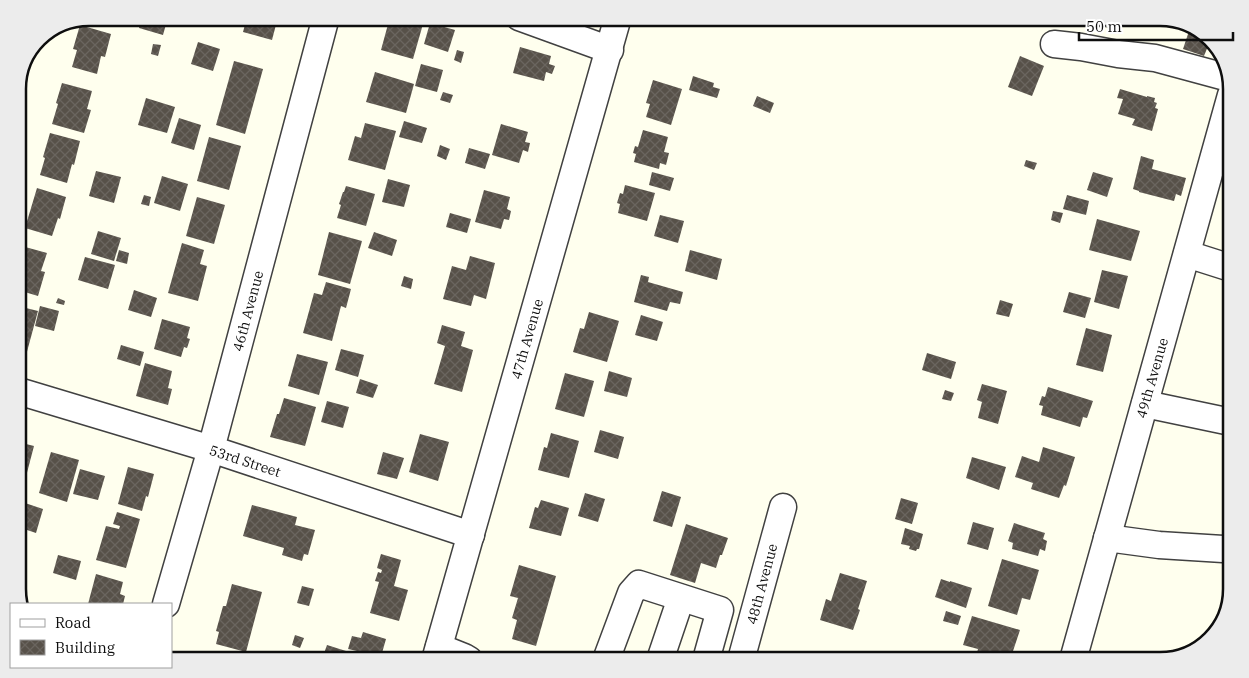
<svg xmlns="http://www.w3.org/2000/svg" width="1249" height="678" viewBox="0 0 1249 678" font-family="'IBM Plex Serif',serif">
<style>
.building{fill:url(#building-cross-hatch)}
.lines{fill:none;stroke-linecap:round;stroke-linejoin:round}
.minor-casing{stroke:#414141;stroke-width:29}
.minor{stroke:#fff;stroke-width:26}
.labels{text-anchor:middle;stroke-width:5;stroke-linejoin:round;paint-order:stroke}
.street-label{font-size:14px;fill:#0e0e0e;stroke:#fff}
.rim{fill:none;stroke:#0e0e0e;stroke-width:2.5}
</style>
<defs>
<pattern id="building-cross-hatch" width="8" height="8" patternUnits="userSpaceOnUse" patternTransform="scale(1.25)"><rect width="8" height="8" fill="#575149"/><path d="M0 0l8 8M0 8l8-8" fill="none" stroke="#6a655f"/></pattern>
</defs>
<rect width="100%" height="100%" fill="#ffe"/>
<!-- building -->
<g class="building">
<path d="M100 17H114L113 22Z"/>
<path d="M142 17H168L163 35 139 28Z"/>
<path d="M247 17H278L272 40 243 32Z"/>
<path d="M390 17H425L413 59 381 50Z"/>
<path d="M794 17 802 18 799 27 792 25Z"/>
<path d="M430 23 455 30 448 52 424 44Z"/>
<path d="M80 25 111 34 105 57 101 56 97 74 72 67 77 50 73 49Z"/>
<path d="M1191 25 1210 41 1204 56 1183 49Z"/>
<path d="M198 42 220 49 213 71 191 64Z"/>
<path d="M153 44 161 45 158 56 151 54Z"/>
<path d="M520 47 551 56 549 64 555 66 552 74 546 72 544 81 513 73Z"/>
<path d="M457 50 464 52 461 63 454 60Z"/>
<path d="M1020 56 1044 66 1032 96 1008 87Z"/>
<path d="M234 61 263 69 245 134 216 125Z"/>
<path d="M421 64 443 70 437 92 415 86Z"/>
<path d="M375 72 414 84 406 113 366 102Z"/>
<path d="M693 76 714 83 713 87 720 89 717 98 689 90Z"/>
<path d="M653 80 682 89 671 125 646 117 650 104 646 103Z"/>
<path d="M62 83 92 91 87 109 91 110 84 133 52 124 58 104 56 103Z"/>
<path d="M1120 89 1147 97V96L1155 98 1154 102 1157 103 1155 108 1158 109 1152 131 1132 125 1135 119 1118 114 1123 99 1117 98Z"/>
<path d="M443 92 453 95 450 103 440 100Z"/>
<path d="M757 96 774 103 770 113 753 106Z"/>
<path d="M146 98 175 107 167 133 138 125Z"/>
<path d="M179 118 201 125 194 150 171 143Z"/>
<path d="M404 121 427 128 422 143 399 137Z"/>
<path d="M365 123 396 131 385 170 348 160 355 136 361 138Z"/>
<path d="M501 124 528 132 525 142 530 143 528 152 523 150 519 163 492 155Z"/>
<path d="M643 130 668 137 664 152 669 153 666 165 660 163 659 169 634 162 636 154 633 153 635 146 638 147Z"/>
<path d="M50 133 80 141 74 165 72 164 67 183 40 175 45 158 43 157Z"/>
<path d="M209 137 241 146 229 190 197 181Z"/>
<path d="M440 145 450 149 446 160 437 156Z"/>
<path d="M469 148 490 154 485 169 465 163Z"/>
<path d="M1141 156 1154 160 1152 169 1186 178 1181 196 1176 194 1174 201 1139 192V191L1133 189Z"/>
<path d="M1026 160 1037 163 1034 170 1024 166Z"/>
<path d="M96 171 121 177 114 203 89 196Z"/>
<path d="M652 172 674 178 670 191 649 185Z"/>
<path d="M1093 172 1113 178 1107 197 1087 190Z"/>
<path d="M162 176 188 184 180 211 154 203Z"/>
<path d="M388 179 410 185 404 207 382 202Z"/>
<path d="M625 185 655 193 647 221 618 213 620 204 617 203 620 193 623 194Z"/>
<path d="M346 186 375 194 366 226 337 218 341 205 339 204 343 192H344Z"/>
<path d="M37 188 66 197 60 219 58 218 52 236 25 228Z"/>
<path d="M484 190 510 197 507 209 511 211 509 220 504 219 501 229 475 222Z"/>
<path d="M144 195 151 197 149 206 141 204Z"/>
<path d="M1067 195 1089 201 1086 215 1063 209Z"/>
<path d="M197 197 225 205 214 244 186 236Z"/>
<path d="M1053 211 1063 213 1060 223 1051 220Z"/>
<path d="M450 213 471 219 467 233 446 227Z"/>
<path d="M660 215 684 221 678 243 654 236Z"/>
<path d="M1097 219 1140 231 1131 261 1089 250Z"/>
<path d="M98 231 121 238 114 261 91 254Z"/>
<path d="M329 232 362 241 350 284 318 275Z"/>
<path d="M374 232 397 240 392 256 368 248Z"/>
<path d="M182 243 204 250 200 264 207 266 198 301 168 293Z"/>
<path d="M18 245 47 253 41 271 45 272 38 296 18 290Z"/>
<path d="M119 250 129 253 127 264 116 261Z"/>
<path d="M690 250 722 259 717 280 685 271Z"/>
<path d="M470 256 495 263 486 299 474 295 471 306 443 299 452 266 466 270Z"/>
<path d="M85 257 115 265 108 289 78 280Z"/>
<path d="M1102 270 1128 276 1119 309 1094 302Z"/>
<path d="M641 275 649 277 648 282 683 292 680 304 670 302 667 311 634 302Z"/>
<path d="M404 276 413 279 411 289 401 286Z"/>
<path d="M326 282 351 289 346 308 341 306 332 341 303 333 314 293 322 295Z"/>
<path d="M134 290 157 298 151 317 128 310Z"/>
<path d="M1069 292 1091 298 1085 318 1063 312Z"/>
<path d="M58 298 65 301 64 305 56 303Z"/>
<path d="M1000 300 1013 304 1009 317 996 314Z"/>
<path d="M18 306 38 311 25 359 18 357Z"/>
<path d="M40 306 59 311 54 331 35 326Z"/>
<path d="M589 312 619 321 607 362 573 352 580 328 584 329Z"/>
<path d="M641 315 663 322 657 341 635 335Z"/>
<path d="M162 319 190 327 187 338 190 339 187 348 184 347 181 357 154 349Z"/>
<path d="M442 325 465 332 461 346 473 350 462 392 434 384 445 346 437 343Z"/>
<path d="M1086 328 1112 335 1103 372 1076 365Z"/>
<path d="M121 345 144 352 140 366 117 359Z"/>
<path d="M341 349 364 355 358 377 335 370Z"/>
<path d="M927 353 956 362 951 379 922 370Z"/>
<path d="M297 354 328 362 319 395 288 386Z"/>
<path d="M145 363 172 371 168 388 172 389 168 405 136 396Z"/>
<path d="M609 371 632 378 627 397 604 391Z"/>
<path d="M565 373 594 381 584 417 555 409Z"/>
<path d="M360 379 378 385 373 398 356 393Z"/>
<path d="M982 384 1007 391 998 424 978 418 982 402 977 400Z"/>
<path d="M1048 387 1093 401 1087 418 1083 417 1080 427 1041 415 1043 406 1039 405 1042 396 1045 397Z"/>
<path d="M945 390 954 393 951 401 942 399Z"/>
<path d="M284 398 316 407 305 446 270 437 277 414H279Z"/>
<path d="M327 401 349 407 343 428 321 422Z"/>
<path d="M600 430 624 437 618 459 594 452Z"/>
<path d="M551 433 579 441 569 478 538 470 544 447 547 448Z"/>
<path d="M420 434 449 442 438 481 409 472Z"/>
<path d="M18 442 34 446 23 488 18 487Z"/>
<path d="M1043 447 1075 457 1066 486 1064 485 1059 498 1031 489 1033 483 1015 477 1022 456 1039 462Z"/>
<path d="M51 452 79 460 67 502 39 493Z"/>
<path d="M383 452 404 458 397 479 377 474Z"/>
<path d="M972 457 1006 467 999 490 966 478Z"/>
<path d="M128 467 154 474 148 497 146 496 142 511 118 504Z"/>
<path d="M80 469 105 476 98 500 73 494Z"/>
<path d="M662 491 681 497 672 527 653 521Z"/>
<path d="M585 493 605 499 598 522 578 516Z"/>
<path d="M901 498 918 503 912 524 895 519Z"/>
<path d="M541 500 569 508 561 536 529 528 535 507 538 508Z"/>
<path d="M22 502 43 509 36 533 18 527V516Z"/>
<path d="M252 505 297 517 295 525 315 530 308 555 304 554 302 561 282 555 284 548 243 536Z"/>
<path d="M117 512 140 519 126 568 96 560 106 526 119 529 120 526 113 524Z"/>
<path d="M973 522 994 528 988 550 967 544Z"/>
<path d="M1014 523 1045 533 1043 539 1047 541 1045 551 1040 549 1038 556 1012 549 1013 543 1008 541Z"/>
<path d="M686 524 728 538 722 555H720L716 568 701 563 695 583 670 575Z"/>
<path d="M905 528 923 534 919 549H917L916 551 909 549 910 546 901 544Z"/>
<path d="M381 554 401 560 394 586 408 590 399 621 370 613 379 582 375 581 378 572 381 573 382 570 377 568Z"/>
<path d="M58 555 81 561 76 580 53 573Z"/>
<path d="M1002 559 1039 570 1030 600 1022 598 1017 615 988 606Z"/>
<path d="M519 565 556 576 536 646 512 639 517 620 512 618 518 598 510 596Z"/>
<path d="M840 573 867 581 858 609 860 610 853 630 820 620 826 599 831 601Z"/>
<path d="M96 574 123 582 120 594 125 596 123 604H88Z"/>
<path d="M941 579 950 582V581L972 588 966 608 935 597Z"/>
<path d="M232 584 262 592 246 652 216 644 219 632 216 631 223 606H226Z"/>
<path d="M302 586 314 589 309 606 297 603Z"/>
<path d="M946 611 961 616 958 625 943 621Z"/>
<path d="M972 616 1020 630 1013 651 1017 652 1014 660H975L978 649 963 645Z"/>
<path d="M363 632 386 639 380 660H362L355 658 357 651 348 649 352 636 361 638Z"/>
<path d="M295 635 304 638 300 648 292 645Z"/>
<path d="M327 645 346 651 343 660H326L322 659Z"/>
<path d="M236 652 246 655 245 660H234Z"/>
</g>
<g class="lines">
<!-- minor casing -->
<g class="minor-casing">
<g id="minor">
<path d="M519 17 610 50"/>
<path d="M1054 44 1081 47 1118 54 1155 58 1229 78"/>
<path d="M1187 254 1231 268"/>
<path d="M18 391 211 449 471 535"/>
<path d="M1145 404 1231 422"/>
<path d="M1107 538 1159 545 1223 549 1231 548"/>
<path d="M166 604 211 449 326 17"/>
<path d="M439 647 464 657 469 660"/>
<path d="M435 660 618 17"/>
<path d="M606 660 631 593 639 584 720 610 706 660"/>
<path d="M660 660 681 598"/>
<path d="M741 660 783 507"/>
<path d="M1073 660 1231 95"/>
</g>
</g>
<!-- minor -->
<use href="#minor" class="minor"/>
</g>
<g class="labels">
<!-- street labels -->
<g class="street-label">
<text transform="translate(248 311) rotate(-75)" y="5">46th Avenue</text>
<text transform="translate(527 339) rotate(-74)" y="5">47th Avenue</text>
<text transform="translate(1152 378) rotate(-74)" y="5">49th Avenue</text>
<text transform="translate(245 461) rotate(18)" y="5">53rd Street</text>
<text transform="translate(762 584) rotate(-75)" y="5">48th Avenue</text>
</g>
</g>
<!-- crop -->
<path d="M0 0H1249V678H0ZM89 26H1160A63 63 0 0 1 1223 89V589A63 63 0 0 1 1160 652H89A63 63 0 0 1 26 589V89A63 63 0 0 1 89 26Z" fill="#ececec" fill-rule="evenodd"/>
<path class="rim" d="M89 26H1160A63 63 0 0 1 1223 89V589A63 63 0 0 1 1160 652H89A63 63 0 0 1 26 589V89A63 63 0 0 1 89 26Z"/>
<!-- legend -->
<rect x="10" y="603" width="162" height="65" fill="#ffffff" stroke="#9f9f9f"/>
<rect x="20" y="619" width="25" height="8" fill="#ffffff" stroke="#9f9f9f"/>
<text x="55" y="628" font-size="15" fill="#0e0e0e">Road</text>
<rect x="20" y="640" width="25" height="15" fill="url(#building-cross-hatch)" stroke="#9f9f9f"/>
<text x="55" y="653" font-size="15" fill="#0e0e0e">Building</text>
<!-- scale -->
<path d="M1079 32v8h154v-8" fill="none" stroke="#0e0e0e" stroke-width="2.5"/>
<text x="1086" y="32" font-size="15" fill="#0e0e0e" stroke="#ffffff" stroke-width="4" paint-order="stroke">50 m</text>
</svg>
